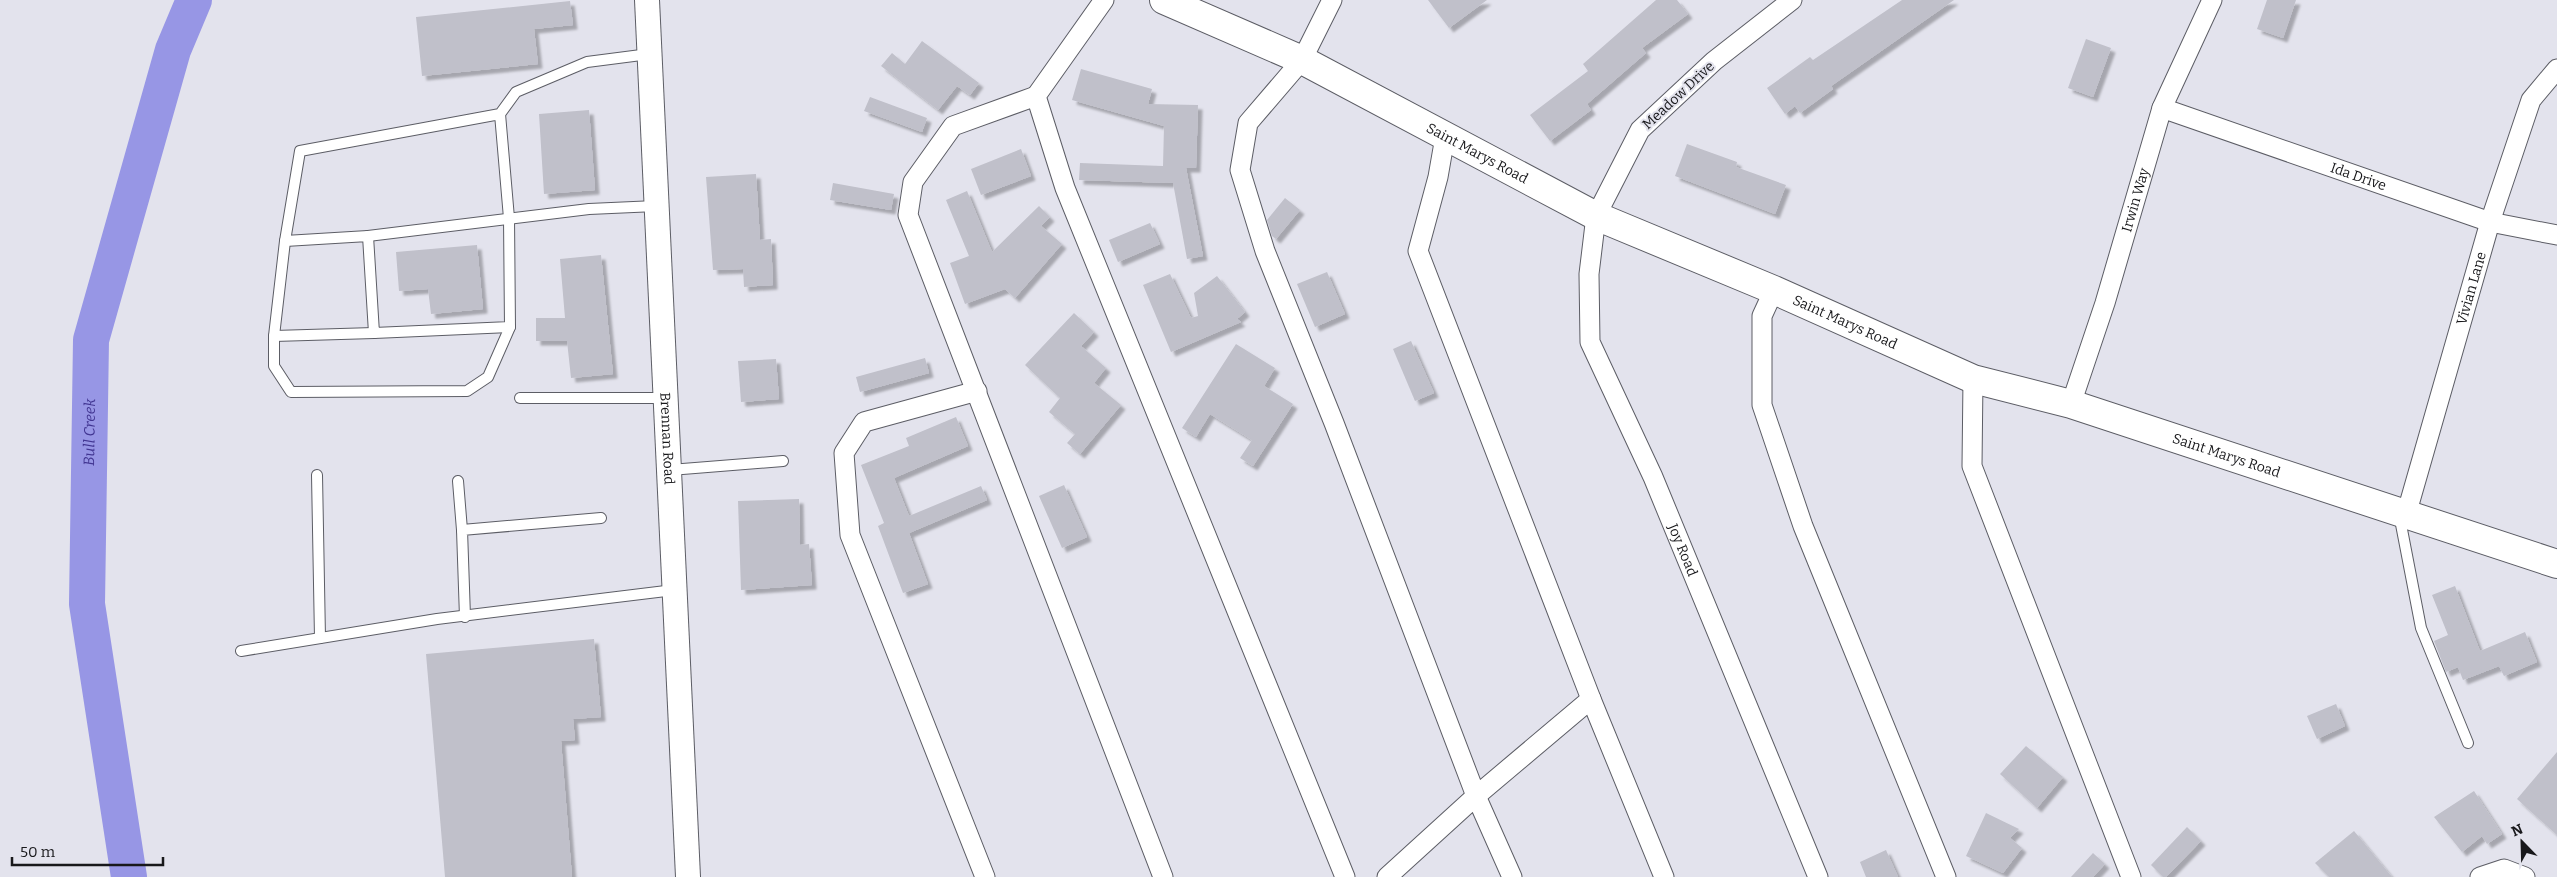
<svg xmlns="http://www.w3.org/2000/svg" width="2557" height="877" viewBox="0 0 2557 877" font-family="Bitter,serif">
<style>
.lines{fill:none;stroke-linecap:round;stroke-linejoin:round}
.river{stroke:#9796e5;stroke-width:36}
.building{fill:#c0c0ca;filter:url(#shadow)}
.service-casing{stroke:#5c5d65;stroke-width:12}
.minor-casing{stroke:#5c5d65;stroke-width:21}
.tertiary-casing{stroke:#5c5d65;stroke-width:26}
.secondary-casing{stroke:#5c5d65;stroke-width:30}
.service{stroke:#fff;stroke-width:10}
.minor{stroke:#fff;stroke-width:19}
.tertiary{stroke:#fff;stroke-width:24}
.secondary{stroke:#fff;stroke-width:28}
.labels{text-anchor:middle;stroke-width:4;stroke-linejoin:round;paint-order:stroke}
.street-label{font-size:14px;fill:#18181b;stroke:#e3e3ed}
.water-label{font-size:15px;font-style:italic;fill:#423692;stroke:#e3e3ed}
</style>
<defs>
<filter id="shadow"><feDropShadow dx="4.5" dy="4.5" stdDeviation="1" flood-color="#0004"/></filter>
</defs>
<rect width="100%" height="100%" fill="#e3e3ed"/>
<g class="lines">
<!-- river -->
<path class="river" id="s1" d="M129 877 87 604 91 340 173 50 194 0"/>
</g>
<!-- building -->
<g class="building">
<path d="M1428 0H1487L1449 28Z"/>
<path d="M1656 0H1677L1688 14 1642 48 1646 53 1587 104 1591 110 1550 141 1530 115 1588 71 1583 64Z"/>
<path d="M1902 0H1954L1831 86 1833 89 1800 113 1795 106 1785 114 1767 88 1810 57 1813 60Z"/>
<path d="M2267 0H2296L2283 38 2257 29Z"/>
<path d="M570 1 573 25 534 29 538 64 422 76 416 17Z"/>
<path d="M2086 39 2111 48 2093 97 2068 88Z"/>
<path d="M922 41 979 83 970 95 957 86 938 110 881 66 892 53 905 64Z"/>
<path d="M1081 69 1152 89 1148 104 1198 105 1196 168H1186L1203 256 1187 259 1173 183 1079 180 1080 163 1163 166 1164 126 1072 100Z"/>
<path d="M870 97 927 118 922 132 864 111Z"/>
<path d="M589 110 595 190 544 194 539 114Z"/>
<path d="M1687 144 1737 162 1736 167 1786 185 1775 214 1675 176Z"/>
<path d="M1021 149 1031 176 981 195 971 169Z"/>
<path d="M756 174 760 240 771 239 773 285 744 287 743 269 713 270 706 177Z"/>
<path d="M833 183 894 194 891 210 830 200Z"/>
<path d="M967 191 992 252 1039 206 1050 217 1041 226 1062 244 1015 298 1005 289 965 304 950 263 969 256 946 200Z"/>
<path d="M1285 198 1300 210 1276 239 1272 236 1267 220Z"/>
<path d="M1150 223 1160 244 1118 262 1109 240Z"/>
<path d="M477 245 483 309 431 314 428 289 399 291 396 252Z"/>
<path d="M601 255 613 374 571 378 567 341H536V318H565L560 259Z"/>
<path d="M1327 272 1345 314 1315 327 1297 284Z"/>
<path d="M1170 274 1191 318 1198 316 1194 293 1217 276 1245 312 1237 319 1241 322 1171 352 1143 285Z"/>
<path d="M1074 313 1094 332 1081 346 1106 368 1094 383 1121 405 1080 454 1067 443 1075 434 1049 412 1060 398 1025 365Z"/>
<path d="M1411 341 1434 393 1415 401 1393 349Z"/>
<path d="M1236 344 1275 368 1264 386 1293 404 1253 466 1240 458 1252 440 1210 414 1196 437 1182 428Z"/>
<path d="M925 358 929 373 860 392 856 377Z"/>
<path d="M776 359 779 399 741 402 738 361Z"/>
<path d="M956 417 968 446 894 478 909 516 981 486 987 500 909 533 928 584 903 593 878 526 884 523 861 465 909 446 906 438Z"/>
<path d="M1064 485 1087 537 1062 548 1039 496Z"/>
<path d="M799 499 800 545 809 544 812 585 741 590 738 501Z"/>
<path d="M2455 586 2480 651 2525 632 2537 662 2504 676 2499 666 2463 680 2458 667 2446 672 2434 641 2448 635 2432 595Z"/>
<path d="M594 639 601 717 573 719 575 740 561 741 572 877H445L426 654Z"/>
<path d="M2336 704 2345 726 2317 739 2307 716Z"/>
<path d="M2026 746 2063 777 2037 808 2000 774Z"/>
<path d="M2557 752V835L2517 799Z"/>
<path d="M2474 791 2502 834 2487 844 2482 836 2462 852 2434 817Z"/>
<path d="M1986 813 2019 829 2010 838 2022 848 2003 873 1966 856Z"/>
<path d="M2187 827 2201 841 2166 877H2163L2151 865Z"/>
<path d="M2354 831 2392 877H2329L2315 863Z"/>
<path d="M1886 850 1898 877H1866L1860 862Z"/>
<path d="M2093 853 2105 864 2093 877H2071Z"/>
</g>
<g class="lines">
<!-- service casing -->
<g class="service-casing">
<g id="service">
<path d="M500 114 300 151 285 241 368 236 374 333 510 327 509 218 500 114 516 92 587 62 649 54"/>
<path d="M368 236 589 209 656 206"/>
<path d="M285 241 274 336V366L291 392 467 391 488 377 510 327"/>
<path d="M274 336 374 333"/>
<path d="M520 398H666"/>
<path d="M670 470 783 461"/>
<path d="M317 475 320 638"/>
<path d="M458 481 462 530"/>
<path d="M2399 514 2421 628 2468 743"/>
<path d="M465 617 462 530 601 518"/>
<path d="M241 651 437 619 674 590"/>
</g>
</g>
<!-- minor casing -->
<g class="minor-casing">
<g id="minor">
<path d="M1104 0 1036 96 1065 188 1345 877"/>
<path d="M1332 0 1302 60 1248 123 1240 170 1265 251 1334 423 1476 796 1591 699 1664 877"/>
<path id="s2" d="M1792 0 1714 61 1640 130 1596 216 1589 274 1590 342 1653 477 1818 877"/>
<path d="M1036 96 953 126 913 182 908 215 1163 877"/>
<path id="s3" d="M2162 108 2490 222 2557 235"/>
<path d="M1445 137 1438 177 1418 251 1591 699"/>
<path d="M1774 290 1762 316V405L1803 526 1946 877"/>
<path d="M1973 379 1972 466 2131 877"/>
<path d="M977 391 864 422 844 453 850 535 985 877"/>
<path id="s4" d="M2071 404 2105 303 2162 108 2212 0"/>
<path id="s5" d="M2406 515 2490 222 2531 100 2557 69"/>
<path d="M1387 877 1476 796 1512 877"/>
<path d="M2480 877 2504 869 2525 877"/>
</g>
</g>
<!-- tertiary casing -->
<g class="tertiary-casing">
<g id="tertiary">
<path id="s6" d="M647 0 688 877"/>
</g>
</g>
<!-- secondary casing -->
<g class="secondary-casing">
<g id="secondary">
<path id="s7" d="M1164 0 1302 60 1596 216 1774 290 1973 379 2071 404 2557 564"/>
</g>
</g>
<!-- service -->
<use href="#service" class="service"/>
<!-- minor -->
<use href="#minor" class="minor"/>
<!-- tertiary -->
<use href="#tertiary" class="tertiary"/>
<!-- secondary -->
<use href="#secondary" class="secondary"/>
</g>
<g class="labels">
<!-- street labels -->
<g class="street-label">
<text transform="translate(1678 95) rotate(-43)" y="5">Meadow Drive</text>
<text dy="5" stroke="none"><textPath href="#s7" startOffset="349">Saint Marys Road</textPath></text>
<text dy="5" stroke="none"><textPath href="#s3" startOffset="208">Ida Drive</textPath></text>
<text dy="5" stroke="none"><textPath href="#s4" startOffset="214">Irwin Way</textPath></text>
<text dy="5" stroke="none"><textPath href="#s5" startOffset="236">Vivian Lane</textPath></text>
<text dy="5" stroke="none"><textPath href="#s7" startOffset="754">Saint Marys Road</textPath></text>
<text dy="5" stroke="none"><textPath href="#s6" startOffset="439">Brennan Road</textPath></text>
<text dy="5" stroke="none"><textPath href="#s7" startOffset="1159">Saint Marys Road</textPath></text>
<text dy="5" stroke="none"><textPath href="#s2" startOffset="651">Joy Road</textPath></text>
</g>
<!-- water labels -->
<g class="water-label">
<text dy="5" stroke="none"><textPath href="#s1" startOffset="448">Bull Creek</textPath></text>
</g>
</g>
<!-- north arrow -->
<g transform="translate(2522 842) rotate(337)" stroke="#e3e3ed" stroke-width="4" paint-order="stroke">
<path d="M0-4L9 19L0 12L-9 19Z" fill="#18181b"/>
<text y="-8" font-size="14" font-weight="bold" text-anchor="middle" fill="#18181b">N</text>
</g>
<!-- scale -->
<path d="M12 857v8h151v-8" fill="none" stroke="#18181b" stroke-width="2.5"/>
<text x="20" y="857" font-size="15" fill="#18181b" stroke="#e3e3ed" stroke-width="4" paint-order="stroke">50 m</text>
</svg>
